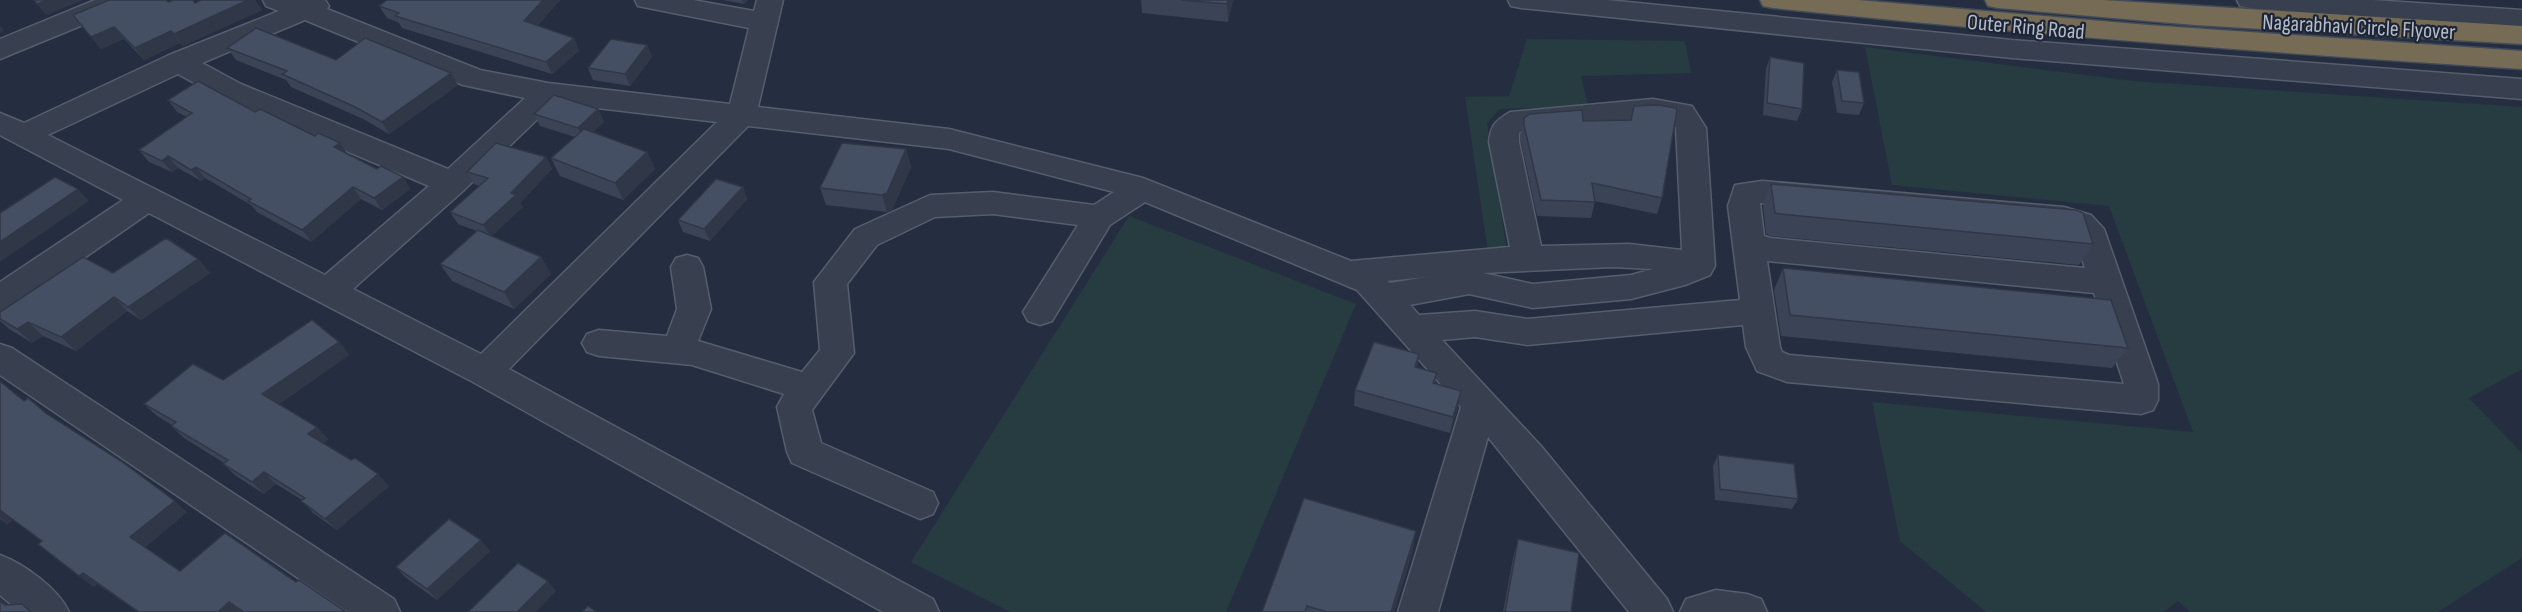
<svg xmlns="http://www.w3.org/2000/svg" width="2522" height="612" viewBox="0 0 2522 612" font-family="'Sofia Sans Condensed',sans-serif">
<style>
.green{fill:#263c41}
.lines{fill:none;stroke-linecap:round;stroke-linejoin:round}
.minor-casing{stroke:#565e6d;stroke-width:3}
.highway-casing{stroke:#434b5a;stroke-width:3}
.minor{fill:#38404f;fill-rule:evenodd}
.highway{fill:#766b55;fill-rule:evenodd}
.wall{fill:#3b4456}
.shaded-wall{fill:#303746}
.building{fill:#454f64;stroke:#303746;stroke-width:1.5}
.labels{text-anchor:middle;stroke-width:4.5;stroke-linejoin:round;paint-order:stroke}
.street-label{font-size:22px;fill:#b4bbca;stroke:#1d2535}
</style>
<rect width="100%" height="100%" fill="#242e40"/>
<!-- green -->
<g class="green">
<path d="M1527 39 1685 41 1691 73 1581 76 1588 106 1500 109 1487 123 1507 251 1488 252 1465 97 1509 96Z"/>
<path d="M1865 47 2133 81 2522 107V369L2469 398 2522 453V558L2438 612H2190L2178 601 2163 612H1986L1900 541 1872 402 2193 432 2109 206 1892 185Z"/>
<path d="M1129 216 1356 304 1226 612H1010L911 562Z"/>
</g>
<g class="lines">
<!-- minor casing -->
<g class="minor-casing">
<g id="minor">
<path d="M95 0H132L129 6 0 59V39Z"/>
<path d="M263 0H325L329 6 327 9 480 70 548 83 730 104 749 28 648 8 638 6 635 0H693L754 11 757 0H783L758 107 949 129 1143 178 1351 261 1510 247 1489 142C1491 125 1495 121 1510 112L1653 99 1692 106 1706 128 1715 266 1710 275 1685 285 1631 299 1533 308 1469 294 1410 305 1419 315 1475 311 1527 319 1740 300 1728 206 1735 185 1762 181 2064 207 2091 215 2104 229 2158 384V400L2153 410 2141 414 1787 382 1757 371 1746 347 1743 325 1527 345 1475 337 1442 340 1541 446 1667 599 1673 612H1629L1488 437 1438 612H1398L1461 407 1357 290 1145 202 1110 225 1052 321 1040 325 1028 321 1023 312 1078 225 993 214 935 217 877 245 847 284 854 353 812 410 821 443 933 492 938 503 933 514 920 519 792 463 787 452 777 407 784 394 692 365 599 356 587 352 582 343 587 334 599 330 667 336 677 309 671 267 676 258 687 255 698 258 703 267 711 309 698 341 802 372 820 350 814 282 855 229 930 195 993 192 1094 205 1114 192 949 149 748 126 509 369 933 599 939 612H883L473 382 149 213 12 308 0 312V282L123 200 0 135V113L24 123 169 55 279 11 266 6ZM305 20 463 85 525 98 448 169 241 84 202 63ZM178 74 221 98 429 186 325 275 48 135ZM554 103 717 122 481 354 353 289 463 191ZM1653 119 1672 122 1676 128 1682 250 1629 244 1541 246 1519 142V133L1526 128ZM1760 203 2063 229 2074 235 2085 268 1771 238 1764 236ZM1767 261 2094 293 2124 384 1789 355 1782 352 1780 347ZM1612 267 1653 269 1631 275 1533 284 1483 273ZM1426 277 1390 283 1387 281Z"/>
<path d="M1508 0H1607L2012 40 2522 79V99L2012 58 1521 8 1511 6Z"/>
<path d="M2237 0H2372L2522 10V28L2250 8 2240 6Z"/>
<path d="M0 344 12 348 394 599 400 612H348L0 375Z"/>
<path d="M0 555C24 564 58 588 69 612H20L0 595Z"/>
<path d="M1716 590 1747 594 1761 599 1767 612H1680L1686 599Z"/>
</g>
</g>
<!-- highway casing -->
<g class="highway-casing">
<g id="highway">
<path d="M1760 0H1858L2148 25 2522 51V69C2272 53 2022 34 1773 8L1763 6Z"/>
<path d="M1985 0H2103L2522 26V44L2195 25 1998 8 1988 6Z"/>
</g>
</g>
<!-- minor -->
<use href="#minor" class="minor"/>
<!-- highway -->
<use href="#highway" class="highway"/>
</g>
<!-- wall -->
<g class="wall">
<path d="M201 0H255L262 10 183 46 180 43 144 60 124 39 101 49 73 15 168 2 195 3Z"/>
<path d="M560 0 537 26 574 38 579 51 552 74 402 28 399 23 387 18 379 6Z"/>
<path d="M723 0H748L744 4Z"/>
<path d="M1141 0H1233L1228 22 1142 13Z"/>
<path d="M647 45 652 57 630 86 593 80 588 68Z"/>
<path d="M227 48 336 60 458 85 389 134 363 119 291 87 286 80 236 60Z"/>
<path d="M1770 57 1802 109 1797 121 1763 115 1766 69Z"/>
<path d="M1837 70 1864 103 1859 115 1837 113 1832 82Z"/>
<path d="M168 100 255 112 347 154 377 169 403 177 410 189 382 210 361 199 311 242 257 212 251 205 205 178 201 181 178 168 172 172 149 162 139 150 187 117 177 112Z"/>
<path d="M1634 106 1662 198 1657 214 1595 201 1591 218 1537 216 1521 142V134L1524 118 1583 121 1631 120Z"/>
<path d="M598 109 604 122 593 132 647 152 655 169 623 200 560 176 551 158 575 137 540 126 534 114Z"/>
<path d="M906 149 911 167 892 210 887 212 826 205 820 188Z"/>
<path d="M546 157 552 169 520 203 523 207 491 236 541 257 551 274 514 309 452 281 440 264 477 231 458 224 450 212 479 186 474 184 467 172Z"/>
<path d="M1771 184 2093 244 2079 265 1771 236 1766 234 1763 205Z"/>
<path d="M743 187 747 199 710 241 683 232 678 220Z"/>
<path d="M198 259 210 273 141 320 127 311 76 351 43 336 32 343 9 329 0 321V312L113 273Z"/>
<path d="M1783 268 2128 348 2112 368 1781 336 1774 290Z"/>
<path d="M339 342 349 355 279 404 317 427 328 439 324 443 389 486 337 530 313 513 302 500 276 484 264 494 236 476 223 464 224 463 184 438 171 426 172 425 157 416 144 404 223 380Z"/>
<path d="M1419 354 1417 368 1437 373 1435 383 1461 391 1458 407 1450 433 1354 406 1355 390Z"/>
<path d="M0 381 24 401 47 414 187 512 145 547 180 571 296 582 346 612H138L97 584 94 587 59 561 41 541 13 520 7 524 0 519Z"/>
<path d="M1718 455 1798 499 1792 509 1715 500 1713 466Z"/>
<path d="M1518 539 1571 612H1503L1513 558Z"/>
<path d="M1413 550 1394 612H1262Z"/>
<path d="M490 551 437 600 406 578 396 567Z"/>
</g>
<!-- shaded-wall -->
<g class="shaded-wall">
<path d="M47 0H81L82 1 46 15 37 4Z"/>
<path d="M248 0H255L262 10 183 46 174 34Z"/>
<path d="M543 0H560L530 33 524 21Z"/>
<path d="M742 0H748L744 4Z"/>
<path d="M1228 0H1233L1228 22 1227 4Z"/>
<path d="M0 25 4 31 0 33Z"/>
<path d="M114 27 124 39 101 49 91 37Z"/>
<path d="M171 31 180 43 144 60 135 48Z"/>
<path d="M574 38 579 51 552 74 546 62Z"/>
<path d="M647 45 652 57 630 86 625 74Z"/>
<path d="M451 73 458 85 389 134 382 122Z"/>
<path d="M598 109 604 122 584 140 578 128Z"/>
<path d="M340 143 348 155 334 147Z"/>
<path d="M906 149 911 167 892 210 887 212 882 195Z"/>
<path d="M647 152 655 169 623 200 615 183Z"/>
<path d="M168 156 178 168 172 172 162 161Z"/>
<path d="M546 157 552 169 520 203 523 207 491 237 483 225 511 193Z"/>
<path d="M196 167 205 178 201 181 191 170Z"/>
<path d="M403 177 410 189 382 210 374 198Z"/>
<path d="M353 187 361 199 311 242 302 230Z"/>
<path d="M743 187 747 199 710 241 704 229Z"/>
<path d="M78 189 89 201 0 262V242Z"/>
<path d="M541 257 551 274 514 309 504 292Z"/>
<path d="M198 259 210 273 141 320 128 307Z"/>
<path d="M114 297 127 311 76 351 61 337Z"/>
<path d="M28 322 43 336 32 343 17 329Z"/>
<path d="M339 342 349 355 274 407 262 394Z"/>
<path d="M1419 354 1417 370 1415 367Z"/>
<path d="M1461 391 1458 407 1450 433 1453 417Z"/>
<path d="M317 427 328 439 320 446 308 434Z"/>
<path d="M264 472 276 484 264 494 252 482Z"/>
<path d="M378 474 389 486 337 530 325 519Z"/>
<path d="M175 501 187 512 143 548 130 537Z"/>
<path d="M0 510 13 520 7 524 0 518Z"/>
<path d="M1416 531 1413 550 1394 612H1391Z"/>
<path d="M481 540 490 551 437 600 427 589Z"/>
<path d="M83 573 97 584 94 587 79 576Z"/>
<path d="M548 581 556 591 536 612H517Z"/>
<path d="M0 598 16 612 5 605 0 601Z"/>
<path d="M229 602 241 612H218Z"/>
</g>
<!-- building -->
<g class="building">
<path d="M34 0H47L37 4Z"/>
<path d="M109 0H166L168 2 173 0H193L195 3 201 0H248L174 34 171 31 135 48 114 27 91 37 73 15Z"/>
<path d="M387 0H543L524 21 574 38 546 62 395 16 399 13 379 6Z"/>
<path d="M1181 0H1228L1227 4Z"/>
<path d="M256 28 336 60 365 38 451 73 382 122 355 107 282 74 287 71 227 48Z"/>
<path d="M611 39 647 45 625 74 588 68Z"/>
<path d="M1770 57 1804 63 1802 109 1767 103Z"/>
<path d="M1837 70 1859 72 1864 103 1842 101Z"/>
<path d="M198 81 255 112 260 109 315 136 318 133 334 140 340 143 334 147 377 169 381 166 403 177 374 198 353 187 302 230 248 201 251 199 196 167 191 170 168 156 162 161 139 150 192 113 168 100Z"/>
<path d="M554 95 598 109 578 128 534 114Z"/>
<path d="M1658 105 1676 108 1677 110 1662 198 1592 183 1595 202 1541 200 1524 125V118L1530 114 1582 110 1583 121 1631 120 1634 106Z"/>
<path d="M584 129 647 152 615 183 551 158Z"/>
<path d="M496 143 546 157 511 193 516 195 483 225 450 212 488 178 467 172Z"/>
<path d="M842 143 906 149 887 193 882 195 820 188Z"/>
<path d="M55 177 78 189 0 242V213Z"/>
<path d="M716 179 743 187 704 229 678 220Z"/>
<path d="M1771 184 2076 210 2083 213 2093 244 1780 214 1775 213Z"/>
<path d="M478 230 541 257 504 292 440 264Z"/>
<path d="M166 238 198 259 128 307 114 297 61 337 28 322 17 329 0 319V312L83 257 113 273Z"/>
<path d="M1783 268 2111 300 2128 348 1790 315Z"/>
<path d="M312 320 339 342 262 394 317 427 308 434 351 460 355 458 378 474 325 519 301 501 305 498 264 472 252 482 223 464 228 460 171 426 176 422 144 404 193 364 223 380Z"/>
<path d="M1374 342 1419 354 1415 367 1437 373 1433 383 1461 391 1453 417 1355 390Z"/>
<path d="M0 381 24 401 28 398 47 414 121 461 175 501 130 537 180 571 225 533 296 582 299 580 346 612H244L229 602 218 612H139L83 573 79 576 38 544 42 541 0 510Z"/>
<path d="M1718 455 1794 464 1798 499 1720 489Z"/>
<path d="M1304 498 1416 531 1391 612H1327L1307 606 1305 612H1262Z"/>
<path d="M449 519 481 540 427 589 396 567Z"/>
<path d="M1518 539 1579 553 1571 612H1505Z"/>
<path d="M518 563 548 581 517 612H468Z"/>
<path d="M0 601 5 605 22 604 31 612H0Z"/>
<path d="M588 606 597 612H582Z"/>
</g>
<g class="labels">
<!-- street labels -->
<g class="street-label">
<text transform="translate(2026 26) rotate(5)" y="8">Outer Ring Road</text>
<text transform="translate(2359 26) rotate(3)" y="8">Nagarabhavi Circle Flyover</text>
</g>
</g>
</svg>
